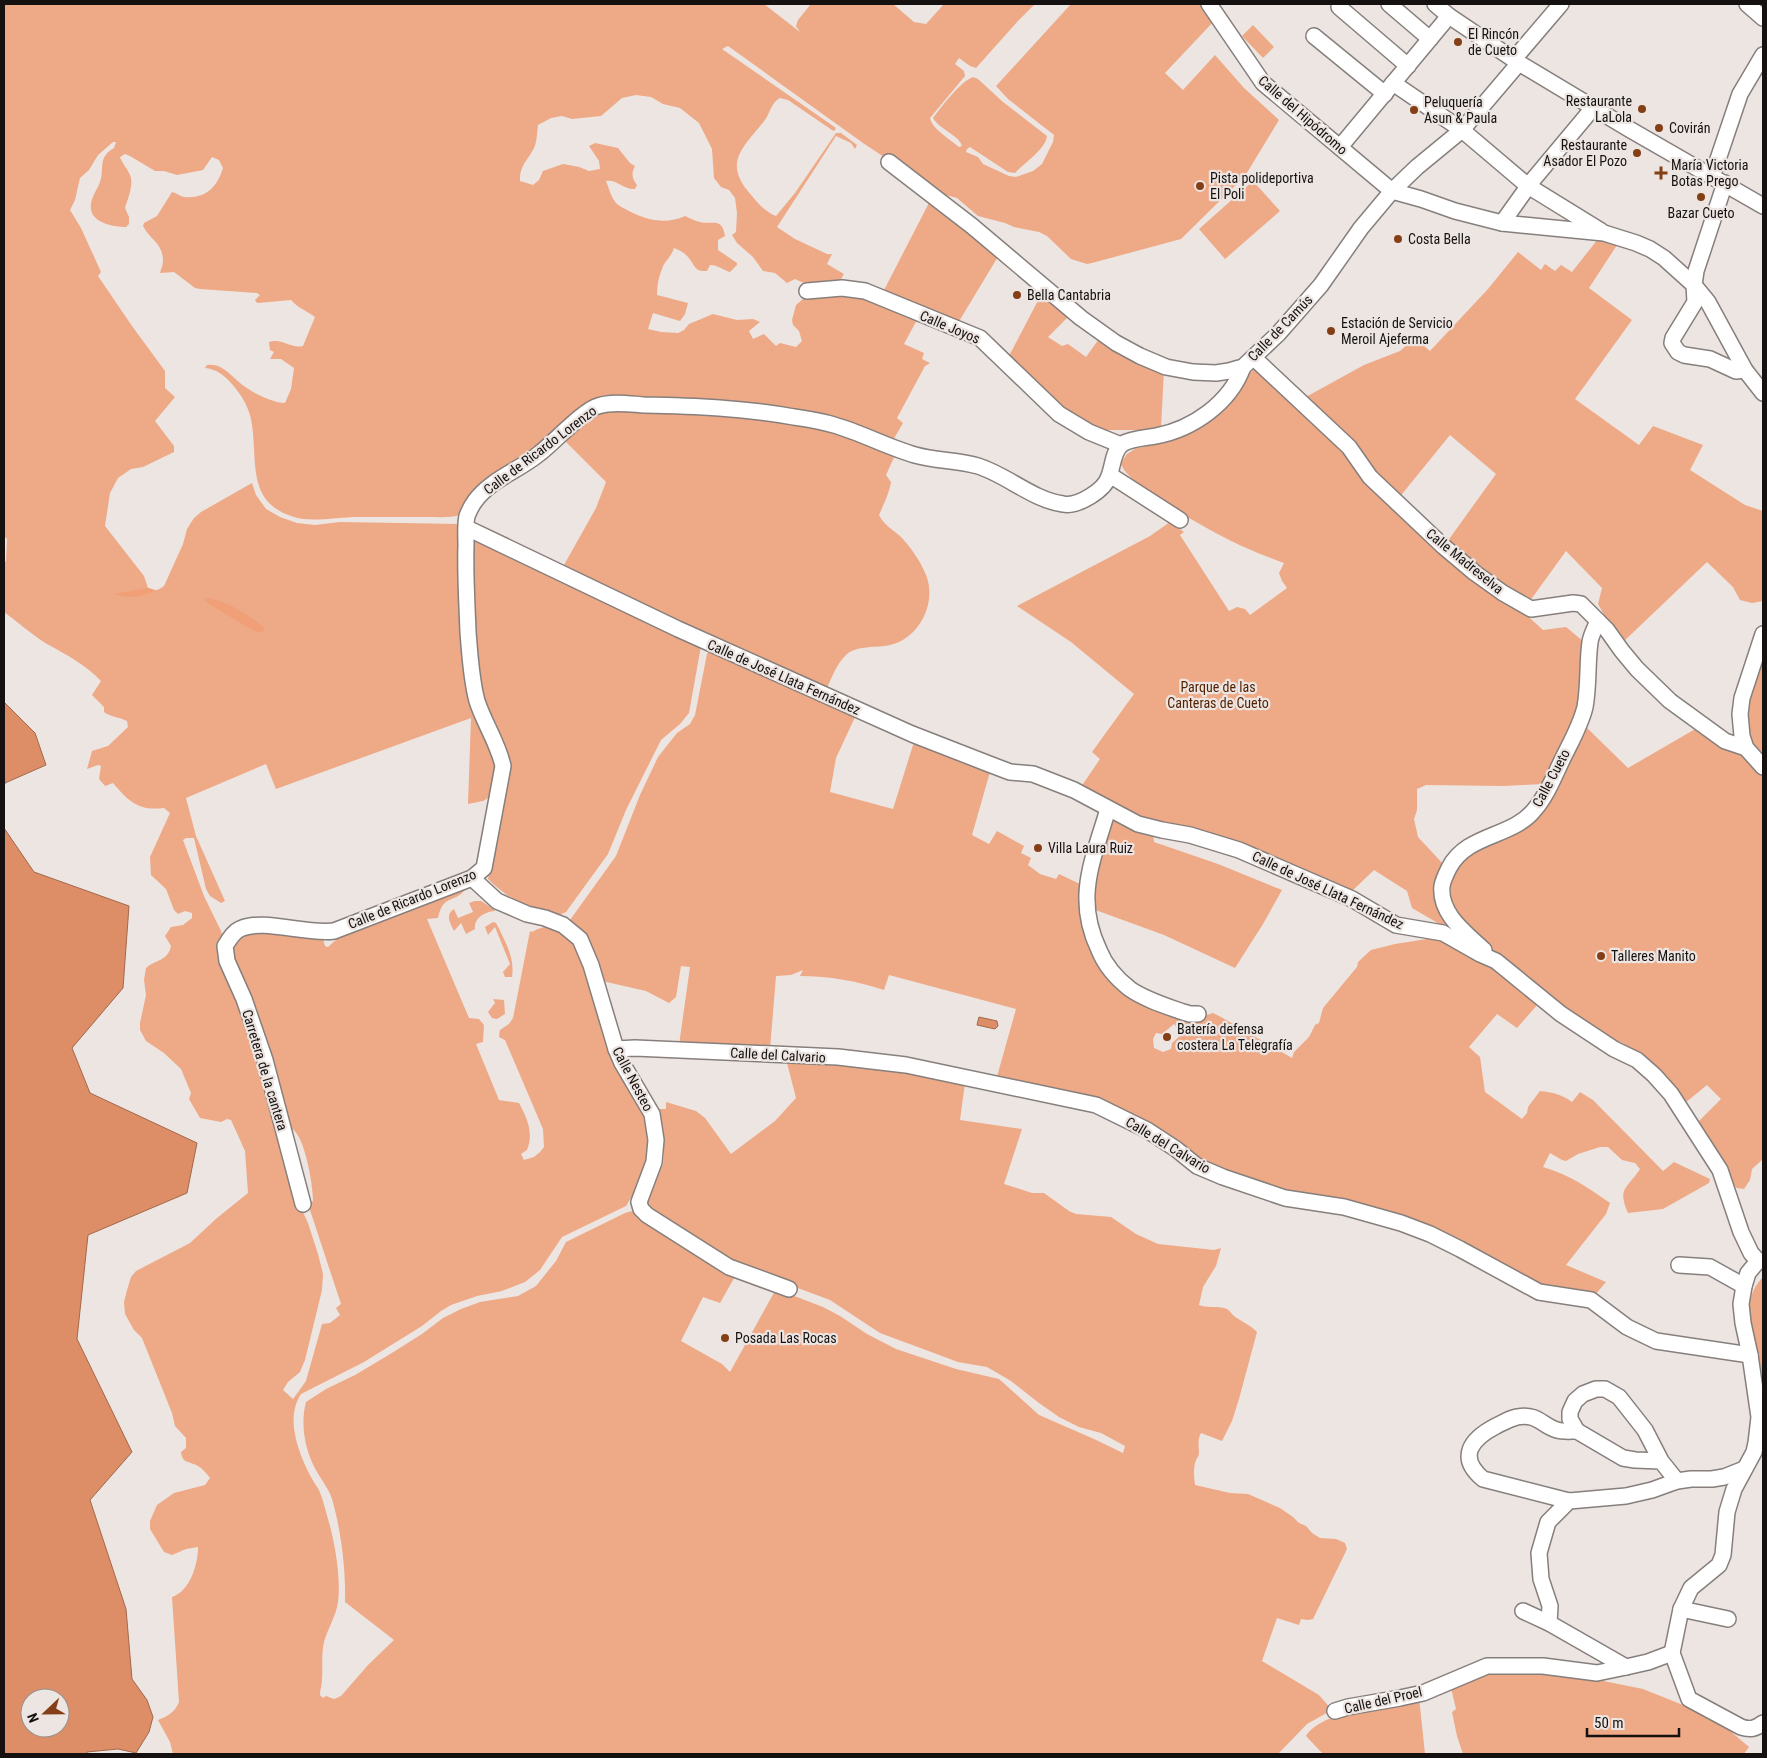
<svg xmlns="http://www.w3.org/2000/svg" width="1767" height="1758" viewBox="0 0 1767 1758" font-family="'Roboto Condensed',sans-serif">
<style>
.green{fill:#eea986;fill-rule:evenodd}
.forest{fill:#f09f77}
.water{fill:#de8e66;stroke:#a1684c;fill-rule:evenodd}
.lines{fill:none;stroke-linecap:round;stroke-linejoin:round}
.minor-casing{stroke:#867f7c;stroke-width:18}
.minor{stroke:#fff;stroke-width:15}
.poi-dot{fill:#843f17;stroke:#ede5e2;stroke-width:2}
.labels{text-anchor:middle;stroke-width:4.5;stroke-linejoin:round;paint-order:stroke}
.poi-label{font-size:14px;fill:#141110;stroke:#ede5e2;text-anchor:start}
.street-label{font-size:14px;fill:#141110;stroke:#ede5e2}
.park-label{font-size:14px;fill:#542203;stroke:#ede5e2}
</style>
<rect width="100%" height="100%" fill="#ede5e2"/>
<!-- green -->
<g class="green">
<path d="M4 4H764L800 32 796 26 798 20 811 4H893L914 22 926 24 944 4H1035L1017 22 976 68 970 66 959 58 955 64 964 71 965 76 930 118C932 129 951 140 959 147L962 146C959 135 940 130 933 118 942 106 960 82 973 77L978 79 1003 102 1047 136C1046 149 1024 163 1015 173L1008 172 970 147 967 149 966 152 978 157 983 164 1009 176 1016 177 1033 171 1042 164 1053 142 1054 135 1008 99 996 86 1071 4H1203L1214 21 1165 73 1183 90 1215 55 1244 88 1279 120 1245 176 1181 239 1092 263 1087 264 1071 259 1047 236 1039 232 1014 227 1005 223 978 216 957 198 938 193 863 143 728 46 722 49 836 128 834 131 832 130 788 100 780 98C771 103 770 113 765 120 742 149 722 163 752 196 758 204 767 213 776 216L795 193 836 133H841L857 145 855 149 851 143 836 136 777 227 795 239 827 254H832L827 264 844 274 838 284H806L795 279 787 283 775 273 763 271 753 257 737 243 732 235 736 232 737 213 735 198 729 190 721 187 714 178 712 149 699 123 680 108 663 104 651 97 636 95 622 98 601 116 572 119 562 116 551 118 538 125C537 132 537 142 534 148 528 160 519 166 520 181L533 185 539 180 543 171 563 164 579 167 589 171 600 169 599 161 589 146 595 143 618 148 630 163 635 166C631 173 632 179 637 185L635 189C624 190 617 179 606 181 609 188 611 197 616 203 620 207 624 208 629 211 646 220 666 225 685 216 690 218 695 221 700 222 713 225 722 217 725 236L718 240V250L737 263V265L730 272C723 270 718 265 710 265L707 271C694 272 695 265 688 257 685 253 679 250 674 248 671 257 666 260 663 266 659 276 657 284 657 295L688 303 685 314 680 321 653 313 648 329 661 332 678 333 684 330 689 324 713 314 737 320 753 319 760 322 749 331 753 339 764 334 776 346 780 343 796 347 802 341 799 331 793 325 792 320 796 305 803 299 835 293 854 292 918 318 904 344 924 353 922 359 930 363 925 366 897 418 903 423 892 442 858 427 614 398 553 436 481 485 469 497 461 515C450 518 438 517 427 517 405 517 384 517 362 517 342 516 313 523 294 517 244 502 259 459 251 419 248 405 240 393 231 383 224 375 216 369 205 368L207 365C222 362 233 378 244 386 255 394 271 402 285 403L291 389 294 368 281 359H270L274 352 270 350 269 342C282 338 291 349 303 346L315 317C306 310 299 309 291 300L258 303 256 302 255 300 260 295 257 293 200 289 195 288 174 272 160 273C161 269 163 265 163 261 163 243 150 240 143 226L144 223 157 216 172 192C176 193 180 196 184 197 205 199 217 188 223 168L219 160 212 157 203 170 177 175 164 171H155L130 156 125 154 120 157C122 163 127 168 130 175 134 185 128 198 125 208L129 217V224L126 227C112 227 88 222 91 204 92 196 97 190 100 182 105 167 97 158 114 148L116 142H113L98 155 89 170 80 178 75 200 70 210 81 228 101 272 98 276 132 326 165 371V388L175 397 155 421 174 446V452L143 467 131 469 118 478 110 493 105 526 144 576 148 588C155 591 158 591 164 586L183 544 187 529 194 518 201 512 252 483 256 495 266 509 280 517 297 523 315 525 340 522 460 524 476 716 496 763 493 795 483 801 468 804 471 718 276 789 266 764 186 798 196 836 225 901 221 903 210 896 206 889 194 838H186L183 840 204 896 221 931 296 1197 308 1223 318 1254 323 1274 322 1290 305 1360 300 1372 288 1382 283 1390 293 1399 306 1381 322 1324 330 1323 340 1315 336 1308 341 1304 310 1210 309 1204 313 1201C313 1185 305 1135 291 1128L287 1121 235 962 232 949C236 942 241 936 249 933 264 929 307 936 323 939L325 946 328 947 337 939 464 887 465 890C453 904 443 894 438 918L427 919 469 1018 479 1019 484 1025 483 1042 476 1044 499 1100 519 1103C527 1118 534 1133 527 1150L521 1154 524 1160 534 1157 540 1152 544 1147 543 1129 505 1040 499 1037 500 1030 509 1024 513 1018 530 931 532 932C552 921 559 929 574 943L647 1116 651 1133 649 1161 635 1191 626 1206 562 1237 540 1270 525 1282 502 1291 477 1296 451 1305 441 1311 422 1326 364 1362 301 1394C285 1418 298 1452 311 1477 313 1481 316 1485 319 1490 323 1499 325 1509 328 1519 335 1542 341 1578 338 1602 336 1616 328 1628 324 1642 321 1655 323 1667 322 1680 322 1685 320 1689 320 1695L323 1698 326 1696 334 1699 341 1696 368 1665 394 1640 345 1602C346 1570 341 1530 332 1499 329 1489 322 1481 317 1472 305 1451 300 1425 306 1402L326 1389 355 1375 387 1356 422 1334 443 1318 461 1309 480 1302 518 1296 536 1286 556 1261 566 1242 625 1213 632 1211 640 1218 737 1273 720 1303 703 1297 681 1341 722 1364 730 1372 776 1289 823 1307 840 1316 867 1334 896 1349 956 1369 999 1379 1039 1415 1094 1439 1123 1453 1125 1446 1101 1433 1079 1427 1059 1417 1039 1403 1011 1381 987 1367 958 1362 880 1333 830 1300 736 1265 646 1206 663 1164 664 1154 657 1109H666V1102L696 1111 705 1118 731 1154 775 1121 796 1098 787 1063 824 1064 914 1072 965 1083 960 1120 1022 1129 1004 1184 1032 1193H1044L1069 1211 1076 1214 1111 1217 1136 1234 1158 1244 1214 1250 1221 1248 1216 1266 1203 1287 1199 1305C1207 1308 1216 1306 1224 1308 1230 1309 1231 1315 1237 1318 1244 1323 1250 1325 1257 1332L1239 1399 1232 1421 1222 1441 1201 1433C1197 1440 1199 1446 1199 1453 1199 1456 1197 1458 1196 1460 1193 1468 1194 1477 1195 1485L1230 1493 1248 1494 1280 1508 1293 1517 1299 1523 1306 1526 1312 1533 1320 1538 1336 1539 1345 1543 1347 1549 1313 1619 1308 1620 1301 1619 1299 1625 1277 1618 1262 1661 1319 1695 1332 1710 1307 1724 1278 1754H173L170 1742 158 1720C168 1716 175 1712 179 1702L172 1597C190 1591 198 1565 198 1547L186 1549 172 1555 164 1552 150 1529V1521L157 1505 174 1493 205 1485 210 1478C207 1474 203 1469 198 1466 190 1461 182 1464 181 1452L186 1448V1438L175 1426 172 1413 142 1338 134 1330 125 1314 124 1302 127 1290 131 1277 136 1271 190 1243 217 1218 248 1193 245 1151 231 1120 227 1119 221 1122 200 1118 189 1099 191 1093 181 1069 164 1053 146 1041 140 1030V1023L146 995 144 980 146 968C155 960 168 961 171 946L165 936 171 927 183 925 192 918V913L185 911 178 914 174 910 166 889 151 875 150 857 170 813 164 808C139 811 129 802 113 783L105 786 99 779 101 766 98 765 87 769 92 751 108 746 128 727 127 721C119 717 111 717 104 712V707L92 695 101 681C86 665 67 655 47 644 32 635 18 622 4 612V563L6 561 7 539 4 536Z"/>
<path d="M1253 25 1274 47 1263 58 1242 36Z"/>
<path d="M1253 181 1280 211 1225 259 1199 229Z"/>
<path d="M931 199 999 255 958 323 881 296Z"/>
<path d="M1598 239 1617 245 1589 288 1632 320 1575 399 1639 445 1653 426 1703 445 1690 470 1745 505 1763 511V601L1752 603 1740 600 1733 587 1707 562 1621 644 1598 604 1602 588 1566 551 1527 605 1447 542 1496 474 1450 435 1398 499 1304 398 1364 365 1400 351 1415 338 1430 351 1488 289 1518 252 1541 270 1545 264 1555 271 1561 265 1572 272Z"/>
<path d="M1044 289 1071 314 1048 337 1062 346 1068 344 1086 357 1099 339C1119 352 1139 369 1164 370L1161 428 1148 430H1098L1081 424 1008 358Z"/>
<path d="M1255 368 1543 630 1566 627 1584 642 1583 664 1577 718 1542 784 1504 786 1426 785 1417 789V810L1414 819 1418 837 1444 865 1438 885 1472 943 1412 908 1407 891 1374 870 1350 893 1155 825 1081 787 1100 759 1092 752 1134 694 1071 642 1017 606 1150 536 1170 522 1184 532 1180 535 1229 611 1237 607 1245 609 1250 615 1287 588 1282 581 1279 573 1284 563C1271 558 1257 553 1244 547 1221 537 1124 485 1121 463L1127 454 1135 449 1158 442 1239 385Z"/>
<path d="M607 409 701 410 761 419 769 421 775 419 822 428 896 453 886 475 891 482C890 491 883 506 879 515 884 525 892 529 900 536 910 546 921 562 926 575 937 602 920 638 890 645 877 648 856 645 846 655 836 664 831 680 825 692L705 635 564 565 596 508 606 482 564 440 591 416Z"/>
<path d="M471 535 701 646 689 713 680 724 661 740 626 810 608 854 566 912 555 917C528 907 508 899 488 879L505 788 481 700 477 670Z"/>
<path d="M1763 645V752L1754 749 1747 737 1743 711Z"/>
<path d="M710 650 855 717 836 758 830 792 893 809 914 742 990 772 972 835 989 844 997 831 1024 846 1021 853 1031 858 1028 865 1040 874 1056 879 1059 874 1082 885 1111 975 1194 1019 1213 1013 1221 1017 1292 1058 1294 1052 1309 1037 1315 1025 1319 1023 1323 1008 1357 967 1358 962 1371 950 1395 944 1427 939H1447L1497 970 1538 1004 1517 1028 1497 1014 1469 1047 1480 1057 1485 1092 1522 1119 1527 1113 1528 1107 1540 1091C1552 1092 1563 1095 1572 1102L1580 1092 1593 1100 1663 1171 1674 1162 1710 1179 1709 1183 1663 1209 1628 1213C1617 1188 1627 1189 1640 1169L1635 1163 1622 1160 1608 1147H1600L1578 1154 1566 1161 1562 1160 1550 1153 1543 1167C1570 1175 1587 1187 1610 1203L1606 1214 1566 1265 1606 1282 1595 1295 1549 1289 1427 1229 1287 1193 1202 1164 1166 1136 996 1080 1016 1009 889 975 884 990C856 981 830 976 800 976L803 970 791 975 776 976 770 1049 679 1045 690 967 681 966 676 997 669 1003 646 991 602 981 569 924 570 920 616 856 640 795 658 757 677 733 690 724 695 715 707 654ZM1174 1024 1182 1034 1172 1043 1171 1049 1163 1052 1154 1048 1153 1039 1156 1033 1162 1034Z"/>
<path d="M1583 724 1628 768 1697 728 1747 757 1763 777V1159L1752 1169 1750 1180 1744 1189 1737 1188 1733 1185 1697 1123 1721 1099 1707 1085 1685 1103 1641 1056 1623 1043 1606 1038 1571 1017 1494 953 1453 913 1450 881 1457 863 1472 848 1509 835 1530 825 1542 812Z"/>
<path d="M1111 816 1153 833 1154 842 1218 864 1282 890 1263 924 1235 968 1164 935 1090 908 1109 818Z"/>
<path d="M475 901H481L494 909 495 911C484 912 474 918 475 929L466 934 461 923 454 931C450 922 445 915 454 909L458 918 473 912 469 903Z"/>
<path d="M493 922 496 923C505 941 515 957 512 977H505L503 972 510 964 495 927 488 935 485 927Z"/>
<path d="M493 999 504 1000 505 1014 497 1019 492 1018 488 1012 495 1003Z"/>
<path d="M1763 1277V1389C1762 1377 1761 1365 1758 1354 1757 1347 1754 1341 1752 1335 1746 1314 1748 1292 1763 1277Z"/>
<path d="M1524 1669 1589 1678 1643 1689 1688 1707 1723 1725 1749 1747 1744 1754H1463L1457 1736 1452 1712 1456 1709 1451 1688 1495 1671Z"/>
<path d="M1419 1697 1425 1754H1323L1306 1736C1321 1711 1390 1704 1419 1697Z"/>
</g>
<!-- forest -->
<g class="forest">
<path d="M148 588 155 590C145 597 125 599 114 594Z"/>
<path d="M206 598C223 599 253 617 265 629L260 633 251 629 209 604 204 600Z"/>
</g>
<!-- water -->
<g class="water">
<path d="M4 702 35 733 46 765 5 783 4 786Z"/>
<path d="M4 828 34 872 129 906 123 988 72 1048 90 1093 197 1143 187 1193 88 1235 77 1339 132 1452 90 1500 126 1609 132 1679 147 1700 153 1717 149 1732 136 1753 118 1749 87 1752V1754H4ZM30 1698H60V1728H30Z"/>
<path d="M979 1017 997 1021 998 1026 995 1029 977 1025Z"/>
</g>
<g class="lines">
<!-- minor casing -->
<g class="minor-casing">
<g id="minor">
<path d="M1209 4 1263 83 1392 191 1421 199 1455 211 1502 223 1604 233 1636 243 1650 249 1664 258 1694 285 1708 302 1745 370 1763 393"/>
<path d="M1389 4 1430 39"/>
<path d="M1435 4 1449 16 1519 63 1629 129 1763 206"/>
<path d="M1747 4 1763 18"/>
<path d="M1339 7 1408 66"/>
<path d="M1314 36 1385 94"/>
<path d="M1514 59 1561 4"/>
<path d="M1393 83 1462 130 1528 186 1601 231"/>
<path d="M1340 147 1449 16"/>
<path d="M889 162 972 226 1081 318 1116 343 1140 356 1166 367 1193 372 1216 373 1229 371 1243 367 1278 334 1321 285 1361 228 1392 191 1417 167 1462 130 1519 63"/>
<path d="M1712 177 1740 94 1763 55"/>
<path d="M1725 183 1696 271 1694 285 1695 302 1673 338 1672 343 1678 352 1684 355 1710 359 1736 371 1745 370"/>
<path d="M1502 223 1532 181 1593 108"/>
<path d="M807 291 842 288 865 291 980 338 1059 414 1089 432 1121 445"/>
<path d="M1254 358 1349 447 1370 477 1443 546 1475 573 1503 593 1531 609 1573 603 1581 604 1607 630 1622 651 1637 669 1670 701 1725 741 1746 748"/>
<path d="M1110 475 1180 520"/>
<path d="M467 528 678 629 912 734 989 764 1010 772 1033 774 1074 790 1138 824 1162 830 1190 835 1239 850 1352 899 1396 925 1443 933 1480 954 1496 961 1561 1014 1614 1049 1637 1060 1654 1075 1671 1094 1720 1170 1741 1232 1751 1253 1758 1261"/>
<path d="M1763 634 1742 698 1740 714 1742 736 1746 748 1763 767"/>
<path d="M1108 809C1093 860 1074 898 1099 950 1105 965 1117 979 1130 989 1144 999 1166 1006 1183 1012L1190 1014H1198"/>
<path d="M472 878 497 901 527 914 545 918 563 925 580 939 591 965 616 1049 622 1063 652 1114 656 1140 654 1162 639 1202 641 1209 647 1215 729 1267 789 1289"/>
<path d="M1484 950C1466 933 1439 914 1442 886 1443 880 1446 874 1449 868 1467 833 1513 838 1535 809 1548 794 1555 774 1564 756 1572 740 1581 724 1585 707 1589 686 1587 664 1590 642 1591 635 1595 628 1598 621"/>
<path d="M616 1049 635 1048 838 1057 906 1065 1096 1105 1147 1130 1176 1149 1197 1166 1223 1177 1285 1198 1344 1207 1401 1223 1430 1234 1460 1249 1539 1292 1591 1300 1627 1327 1656 1341 1750 1355"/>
<path d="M303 1204 265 1060 244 999 227 961 225 946C229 940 233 932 240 929 263 918 306 935 334 931L472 878 484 868 503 766C498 743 484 723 477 701 471 679 470 655 468 632 467 603 465 574 466 545 466 536 465 525 467 516 469 511 472 505 475 501 491 479 520 470 540 453 553 443 585 409 598 406 612 401 630 404 644 405 695 406 744 408 794 417 808 419 821 421 834 425 862 433 887 447 915 455 936 461 958 460 978 466 1007 475 1033 500 1063 504 1078 507 1105 490 1109 476 1113 466 1113 451 1122 444 1132 438 1146 438 1156 436 1193 429 1230 403 1243 367"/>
<path d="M1763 1261H1758L1748 1273 1744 1286 1741 1304 1743 1323 1750 1355 1759 1417 1756 1443 1754 1452 1734 1489 1727 1512 1723 1555 1719 1565 1691 1588 1681 1609 1672 1653 1689 1699 1741 1727C1750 1730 1755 1729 1763 1723"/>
<path d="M1679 1265 1710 1267 1744 1286"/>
<path d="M1661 1461 1635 1460 1623 1458 1577 1431 1570 1419V1412L1575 1401 1583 1394 1596 1389H1605L1619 1397 1645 1430 1661 1461 1677 1481"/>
<path d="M1569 1501 1483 1479C1457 1457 1471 1439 1496 1426 1502 1423 1511 1418 1517 1417 1538 1413 1542 1426 1557 1430 1563 1432 1571 1431 1577 1431"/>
<path d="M1681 1609 1728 1619"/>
<path d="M1523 1611 1549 1623 1626 1667 1648 1662 1672 1653"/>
<path d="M1549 1623 1550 1606 1541 1579 1539 1553 1548 1522 1569 1501 1626 1496 1652 1490 1677 1481 1691 1479H1712L1724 1477 1744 1469"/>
<path d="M1335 1711 1348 1707 1400 1698 1423 1693 1487 1666H1543L1597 1673 1626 1667"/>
</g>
</g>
<!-- minor -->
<use href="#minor" class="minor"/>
</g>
<!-- markers -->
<g class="poi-dot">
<circle cx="1458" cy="42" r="5"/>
<circle cx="1642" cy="109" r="5"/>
<circle cx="1414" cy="110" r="5"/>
<circle cx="1659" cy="128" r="5"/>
<circle cx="1637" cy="153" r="5"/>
<path d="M1658.5 165.5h5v5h5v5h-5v5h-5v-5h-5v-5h5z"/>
<circle cx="1200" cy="186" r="5"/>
<circle cx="1701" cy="197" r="5"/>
<circle cx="1398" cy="239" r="5"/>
<circle cx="1017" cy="295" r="5"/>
<circle cx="1331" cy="331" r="5"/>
<circle cx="1038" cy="848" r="5"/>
<circle cx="1601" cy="956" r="5"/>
<circle cx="1167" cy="1037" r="5"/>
<circle cx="725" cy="1338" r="5"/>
</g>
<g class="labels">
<!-- poi labels -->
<g class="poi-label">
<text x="1468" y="39">El Rincón<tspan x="1468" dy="16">de Cueto</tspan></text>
<text x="1632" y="106" text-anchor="end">Restaurante<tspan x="1632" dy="16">LaLola</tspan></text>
<text x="1424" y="107">Peluquería<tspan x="1424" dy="16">Asun &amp; Paula</tspan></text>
<text x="1669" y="133">Covirán</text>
<text x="1627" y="150" text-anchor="end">Restaurante<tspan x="1627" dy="16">Asador El Pozo</tspan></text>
<text x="1671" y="170">María Victoria<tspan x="1671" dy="16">Botas Prego</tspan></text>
<text x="1210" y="183">Pista polideportiva<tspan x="1210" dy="16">El Poli</tspan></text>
<text x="1701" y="218" text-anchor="middle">Bazar Cueto</text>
<text x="1408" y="244">Costa Bella</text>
<text x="1027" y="300">Bella Cantabria</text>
<text x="1341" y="328">Estación de Servicio<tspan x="1341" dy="16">Meroil Ajeferma</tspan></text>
<text x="1048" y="853">Villa Laura Ruiz</text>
<text x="1611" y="961">Talleres Manito</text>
<text x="1177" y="1034">Batería defensa<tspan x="1177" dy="16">costera La Telegrafía</tspan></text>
<text x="735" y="1343">Posada Las Rocas</text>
</g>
<!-- street labels -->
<g class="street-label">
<text transform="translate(1303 115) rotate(41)" y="5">Calle del Hipódromo</text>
<text transform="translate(950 327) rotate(23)" y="5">Calle Joyos</text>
<text transform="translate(1280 328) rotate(-46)" y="5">Calle de Camús</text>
<text transform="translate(540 450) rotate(-37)" y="5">Calle de Ricardo Lorenzo</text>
<text transform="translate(1465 561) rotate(39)" y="5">Calle Madreselva</text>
<text transform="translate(784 677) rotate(24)" y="5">Calle de José Llata Fernández</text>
<text transform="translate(1551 778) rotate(-62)" y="5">Calle Cueto</text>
<text transform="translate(1328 890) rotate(25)" y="5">Calle de José Llata Fernández</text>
<text transform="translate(412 899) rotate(-22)" y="5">Calle de Ricardo Lorenzo</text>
<text transform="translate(778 1055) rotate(3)" y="5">Calle del Calvario</text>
<text transform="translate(265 1070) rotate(73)" y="5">Carretera de la cantera</text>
<text transform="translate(633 1079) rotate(62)" y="5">Calle Nesteo</text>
<text transform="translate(1168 1145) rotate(31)" y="5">Calle del Calvario</text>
<text transform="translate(1383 1700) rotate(-13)" y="5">Calle del Proel</text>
</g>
<!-- park labels -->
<g class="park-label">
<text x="1218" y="692">Parque de las<tspan x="1218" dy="16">Canteras de Cueto</tspan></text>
</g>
</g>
<!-- border -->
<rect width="1767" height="1758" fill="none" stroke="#141110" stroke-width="10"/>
<!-- north arrow -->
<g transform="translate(45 1713) rotate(248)"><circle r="24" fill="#ede5e2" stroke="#96908e"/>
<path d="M0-4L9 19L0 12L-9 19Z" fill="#843f17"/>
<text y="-8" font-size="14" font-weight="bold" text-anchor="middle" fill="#141110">N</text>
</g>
<!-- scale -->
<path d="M1587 1728v8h92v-8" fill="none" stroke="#141110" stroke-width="2.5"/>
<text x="1594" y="1728" font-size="15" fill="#141110" stroke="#ede5e2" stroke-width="4" paint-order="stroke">50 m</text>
</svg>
